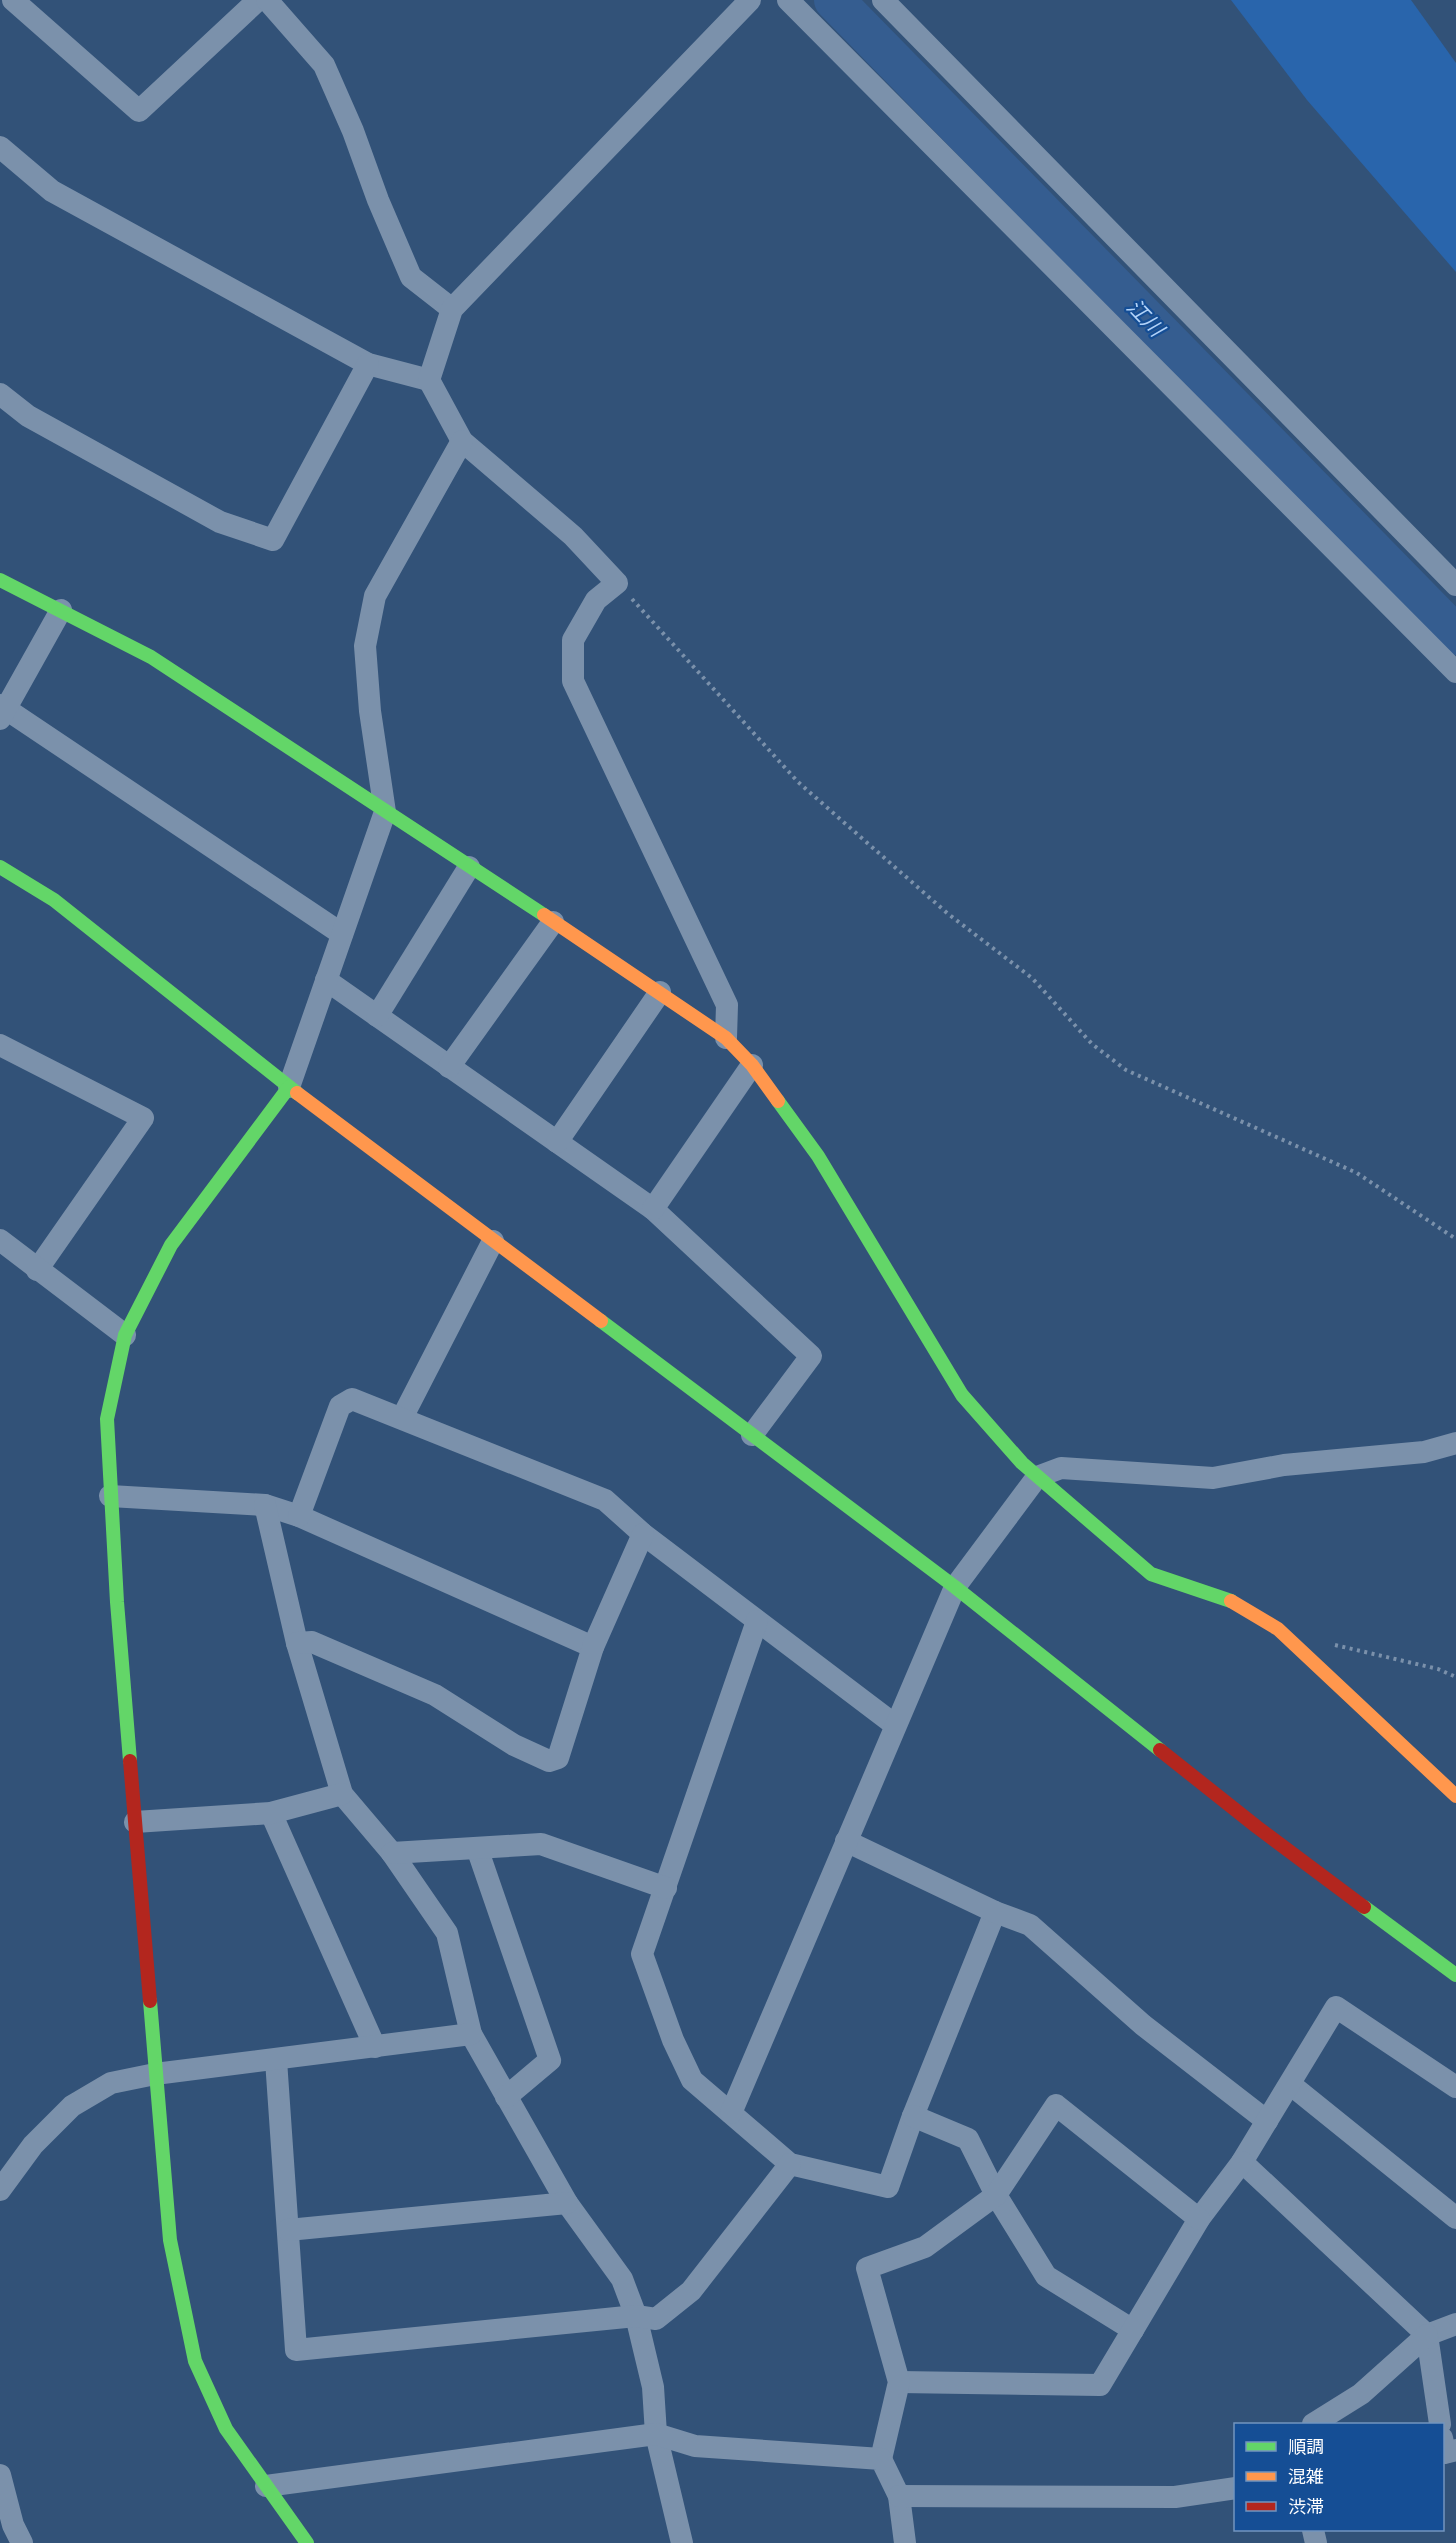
<svg xmlns="http://www.w3.org/2000/svg" width="1456" height="2543" viewBox="0 0 1456 2543" font-family="'DM Sans','Noto Sans JP',sans-serif">
<style>
.green{fill:#2965ac}
.lines{fill:none;stroke-linecap:round;stroke-linejoin:round}
.river{stroke:#355d90;stroke-width:40}
.path{stroke:#7b91ab;stroke-width:4;stroke-dasharray:3 4.5;stroke-linecap:butt}
.street{stroke:#7b91ab;stroke-width:22}
.fast{stroke:#63d668;stroke-width:14}
.slow{stroke:#ff974d;stroke-width:14}
.jam{stroke:#b3261e;stroke-width:14}
.labels{text-anchor:middle;stroke-width:4.5;stroke-linejoin:round;paint-order:stroke}
.water-label{font-size:21px;font-style:italic;fill:#b2d2f8;stroke:#154e95}
</style>
<rect width="100%" height="100%" fill="#325278"/>
<!-- green -->
<path class="green" d="M1231 0H1411L1456 63V272L1307 100Z"/>
<g class="lines">
<!-- river -->
<path class="river" d="M834 0 1456 635"/>
<!-- path -->
<g class="path">
<path d="M632 599 798 782 947 913 1032 978 1092 1044 1126 1070 1357 1173 1456 1239"/>
<path d="M1335 1645 1438 1669 1456 1677"/>
</g>
<!-- street -->
<g class="street">
<path d="M13 0 139 111 258 0"/>
<path d="M267 0 324 65 353 131 378 200 411 277 452 309"/>
<path d="M788 0 1456 672"/>
<path d="M883 0 1456 585"/>
<path d="M0 147 52 191 368 364 429 380"/>
<path d="M0 394 28 416 220 522 273 540 368 364"/>
<path d="M0 705 342 934"/>
<path d="M0 719 61 610"/>
<path d="M326 980 653 1209 811 1356 752 1435"/>
<path d="M377 1016 469 867"/>
<path d="M726 1038 727 1005 573 681V640L596 600 617 583 573 536 462 441 429 380 452 309 750 0"/>
<path d="M0 1045 143 1118 37 1270"/>
<path d="M449 1067 553 922"/>
<path d="M289 1087 385 812 370 711 365 646 375 596 462 441"/>
<path d="M557 1142 660 992"/>
<path d="M653 1209 752 1065"/>
<path d="M0 1240 125 1335"/>
<path d="M402 1418 493 1241"/>
<path d="M110 1496 265 1505 299 1516 593 1647"/>
<path d="M265 1505 297 1643 342 1794 392 1853 447 1933 471 2034 567 2203 622 2279 636 2316 653 2387 656 2434 682 2543"/>
<path d="M299 1516 340 1406 352 1399 605 1500 643 1534 895 1725"/>
<path d="M757 1621 642 1954 673 2040 692 2080 790 2164 888 2187 913 2116 995 1912"/>
<path d="M297 1643 312 1642 435 1695 514 1745 549 1761 558 1758 593 1647 643 1534"/>
<path d="M271 1813 375 2047"/>
<path d="M135 1822 271 1813 342 1794"/>
<path d="M846 1841 995 1912 1030 1925 1143 2025 1267 2121"/>
<path d="M477 1848 550 2060 506 2097"/>
<path d="M392 1853 541 1844 666 1888"/>
<path d="M276 2060 296 2350 636 2316 656 2319 691 2291 790 2164"/>
<path d="M1290 2084 1456 2218"/>
<path d="M1456 2087 1336 2007 1242 2162 1427 2335 1456 2324"/>
<path d="M731 2113 955 1587 1037 1477 1061 1468 1213 1478 1284 1465 1424 1452 1456 1443"/>
<path d="M913 2116 968 2139 996 2195 1046 2276 1133 2330"/>
<path d="M0 2190 33 2145 72 2106 111 2083 155 2074 471 2034"/>
<path d="M288 2230 567 2203"/>
<path d="M1427 2335 1440 2424"/>
<path d="M899 2382 1100 2385 1199 2219 1242 2162"/>
<path d="M1313 2424 1361 2394 1427 2335"/>
<path d="M1442 2438 1445 2453 1456 2450"/>
<path d="M881 2459 899 2382 867 2268 925 2247 996 2195 1056 2105 1199 2219"/>
<path d="M0 2475 13 2525 22 2543"/>
<path d="M266 2486 656 2434 695 2446 881 2459 899 2496 905 2543"/>
<path d="M899 2496 1175 2497 1236 2488"/>
<path d="M1313 2530 1316 2543"/>
</g>
<!-- fast -->
<g class="fast">
<path d="M0 580 151 657 544 915"/>
<path d="M0 867 54 900 297 1093"/>
<path d="M778 1101 818 1156 962 1395 1022 1463 1151 1574 1231 1601"/>
<path d="M601 1321 955 1587 1160 1750"/>
<path d="M130 1761 117 1602 107 1419 125 1335 171 1245 289 1087"/>
<path d="M1364 1907 1456 1975"/>
<path d="M150 2001 170 2240 195 2361 226 2429 307 2543"/>
</g>
<!-- slow -->
<g class="slow">
<path d="M544 915 726 1038 752 1065 778 1101"/>
<path d="M297 1093 601 1321"/>
<path d="M1231 1601 1278 1629 1456 1796"/>
</g>
<!-- jam -->
<g class="jam">
<path d="M1160 1750 1257 1827 1364 1907"/>
<path d="M130 1761 150 2001"/>
</g>
</g>
<g class="labels">
<!-- water labels -->
<g class="water-label">
<text transform="translate(1145 318) rotate(46)" y="7">江川</text>
</g>
</g>
<!-- legend -->
<rect x="1234" y="2423" width="210" height="108" fill="#154e95" stroke="#7395bf" stroke-width="1.5"/>
<rect x="1246" y="2442" width="30" height="9" fill="#63d668" stroke="#7395bf" stroke-width="1.5"/>
<text x="1288" y="2453" font-size="18" fill="#ffffff">順調</text>
<rect x="1246" y="2472" width="30" height="9" fill="#ff974d" stroke="#7395bf" stroke-width="1.5"/>
<text x="1288" y="2483" font-size="18" fill="#ffffff">混雑</text>
<rect x="1246" y="2502" width="30" height="9" fill="#b3261e" stroke="#7395bf" stroke-width="1.5"/>
<text x="1288" y="2513" font-size="18" fill="#ffffff">渋滞</text>
</svg>
